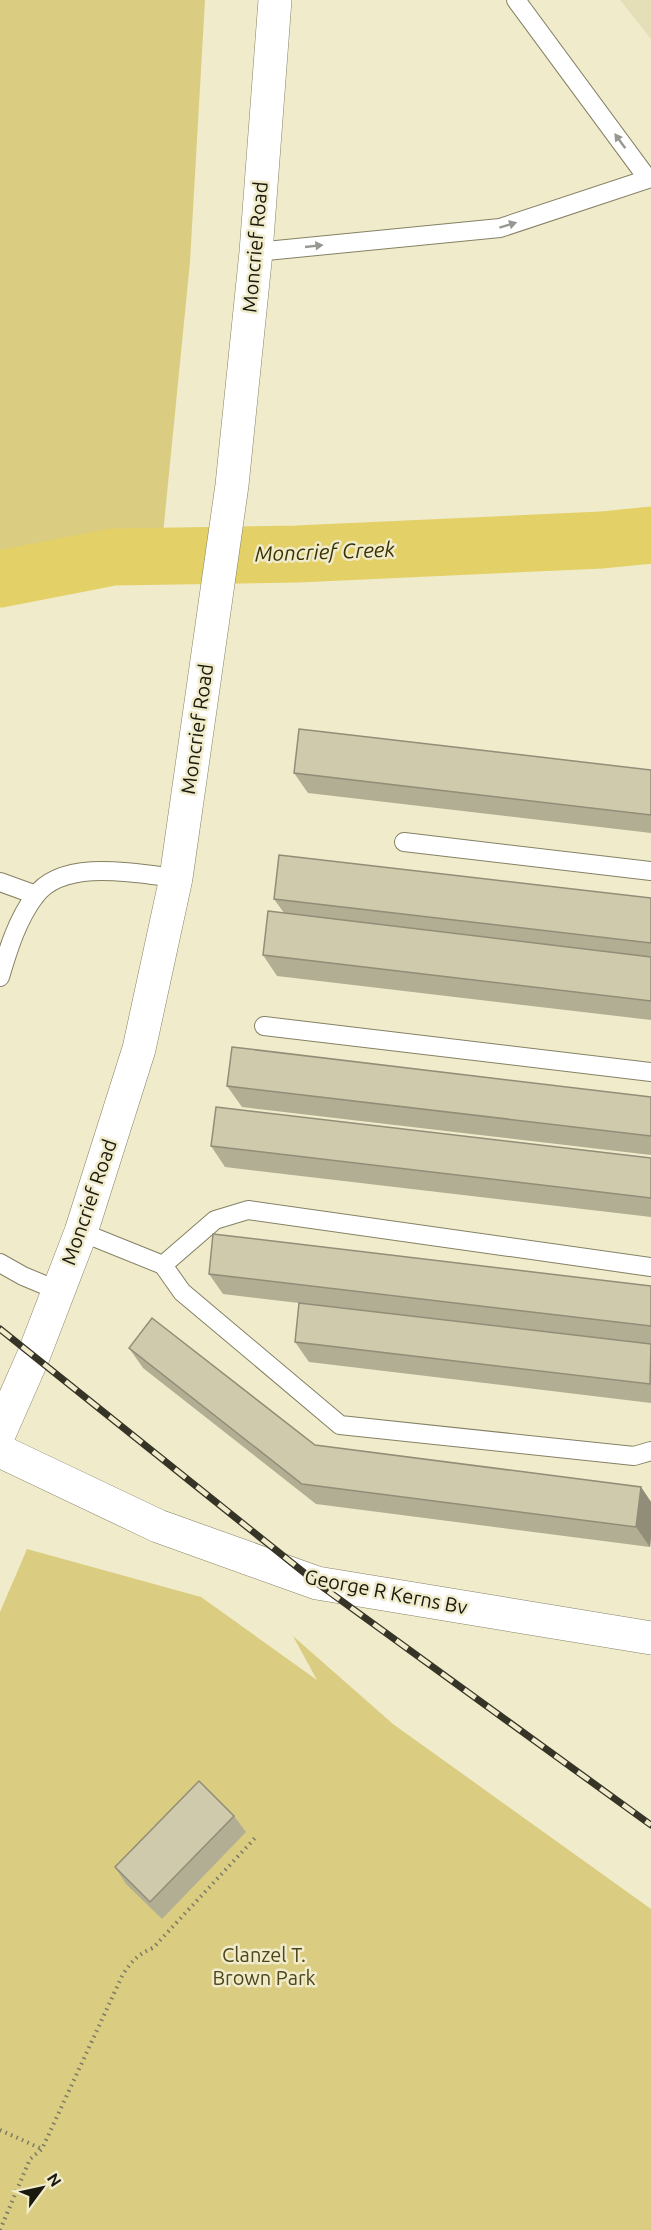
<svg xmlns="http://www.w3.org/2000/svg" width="651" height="2230" viewBox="0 0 651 2230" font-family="Ubuntu,sans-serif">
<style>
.built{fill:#e5dfb8}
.green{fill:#dacd81}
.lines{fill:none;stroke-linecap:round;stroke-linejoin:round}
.river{stroke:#e3d066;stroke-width:57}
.lane-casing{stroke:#858164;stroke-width:20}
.street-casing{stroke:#858164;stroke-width:34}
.secondary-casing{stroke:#858164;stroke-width:34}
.path{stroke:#7c7964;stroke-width:4;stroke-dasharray:1.5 4.5;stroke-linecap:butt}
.lane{stroke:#fff;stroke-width:18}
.street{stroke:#fff;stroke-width:33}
.secondary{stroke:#fff;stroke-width:33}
.rail-casing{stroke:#363426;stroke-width:7}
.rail{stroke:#f0ebcb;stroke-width:4.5;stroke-dasharray:14;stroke-linecap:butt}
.wall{fill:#b2ae93}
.shaded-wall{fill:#918d78}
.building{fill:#cfcaab;stroke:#918d78;stroke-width:1.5}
.oneway{fill:#989892}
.labels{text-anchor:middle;stroke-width:5;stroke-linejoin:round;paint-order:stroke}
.street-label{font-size:20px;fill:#1a190d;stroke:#f0ebcb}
.park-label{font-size:20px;fill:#4e461a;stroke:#f0ebcb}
.water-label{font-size:21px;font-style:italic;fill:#393101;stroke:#f0ebcb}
</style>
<rect width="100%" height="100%" fill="#f0ebcb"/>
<!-- built -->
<path class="built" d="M620 0H651V39Z"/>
<!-- green -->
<g class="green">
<path d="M0 0H205L190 262 163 534 0 558Z"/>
<path d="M27 1549 201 1597 317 1680 293 1636 393 1724 651 1909V2230H0V1612Z"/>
</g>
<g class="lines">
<!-- river -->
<path class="river" d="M0 579 113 557 297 554 602 540 651 535"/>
<!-- lane casing -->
<g class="lane-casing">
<g id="lane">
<path d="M256 252 500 228 648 179 516 0"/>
<path d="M404 842 651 871"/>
<path d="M0 882 36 895"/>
<path d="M0 977C8 950 17 920 35 896 63 858 135 873 176 878"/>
<path d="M264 1026 651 1072"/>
<path d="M81 1232 163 1265 215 1220 248 1210 651 1267"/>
<path d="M0 1263 23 1276 59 1291"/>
<path d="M163 1265 182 1292 340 1425 634 1456 651 1451"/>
</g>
</g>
<!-- street casing -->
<g class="street-casing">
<path id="street" d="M0 1451 158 1526 317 1583 651 1638"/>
</g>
<!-- secondary casing -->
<g class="secondary-casing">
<path id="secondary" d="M0 1432 33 1357 81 1232 139 1049 176 878 232 485 256 252 275 0"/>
</g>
<!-- path -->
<g class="path">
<path d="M0 2130 42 2149"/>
<path d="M0 2230 30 2159 42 2149 123 1974C132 1961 138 1954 153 1948L255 1838"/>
</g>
<!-- lane -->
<use href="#lane" class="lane"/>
<!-- street -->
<use href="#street" class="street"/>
<!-- secondary -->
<use href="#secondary" class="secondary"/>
<!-- rail casing -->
<g class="rail-casing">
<path id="rail" d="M0 1329 317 1583 651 1825"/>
</g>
<!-- rail -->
<use href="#rail" class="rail"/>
</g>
<!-- wall -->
<g class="wall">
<path d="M651 770V833L308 793 294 773Z"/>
<path d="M651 898V1020L277 976 263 955 284 913 274 899Z"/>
<path d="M227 1086 651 1097V1155L242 1107Z"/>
<path d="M211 1146 651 1158V1217L225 1167Z"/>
<path d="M209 1274 651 1286V1403L309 1362 295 1342 316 1305 223 1294Z"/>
<path d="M129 1348 315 1445 641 1487 651 1502V1537L650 1547 316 1504 143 1368Z"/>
<path d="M234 1816 246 1832 162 1919 126 1884 115 1867Z"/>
</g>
<!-- shaded-wall -->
<path class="shaded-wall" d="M641 1487 651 1502V1537L650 1547 636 1527Z"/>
<!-- building -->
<g class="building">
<path d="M299 729 651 770V815L294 773Z"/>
<path d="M279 855 651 898V943L274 899Z"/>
<path d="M268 911 651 957V1001L263 955Z"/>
<path d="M232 1047 651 1097V1136L227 1086Z"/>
<path d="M216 1107 651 1158V1198L211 1146Z"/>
<path d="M213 1234 651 1286V1326L209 1274Z"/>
<path d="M299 1303 651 1344 650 1384 295 1342Z"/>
<path d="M152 1318 315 1445 641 1487 636 1527 302 1484 129 1348Z"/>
<path d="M199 1781 234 1816 150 1902 115 1867Z"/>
</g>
<!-- one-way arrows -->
<defs><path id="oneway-solid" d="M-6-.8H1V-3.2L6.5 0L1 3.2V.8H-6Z" transform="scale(1.5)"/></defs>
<g class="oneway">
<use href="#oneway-solid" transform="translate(620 141) rotate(-126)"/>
<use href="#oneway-solid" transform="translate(508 225) rotate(-17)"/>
<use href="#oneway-solid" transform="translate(314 246) rotate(-6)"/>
</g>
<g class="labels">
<!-- street labels -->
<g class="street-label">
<text transform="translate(255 247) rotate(-85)" y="7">Moncrief Road</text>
<text transform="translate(197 729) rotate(-82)" y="7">Moncrief Road</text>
<text transform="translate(89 1202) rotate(-71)" y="7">Moncrief Road</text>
<text transform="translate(386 1592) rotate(11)" y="7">George R Kerns Bv</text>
</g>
<!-- park labels -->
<g class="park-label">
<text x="264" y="1962">Clanzel T.<tspan x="264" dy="23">Brown Park</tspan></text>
</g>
<!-- water labels -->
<g class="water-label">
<text transform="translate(325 552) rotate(-2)" y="7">Moncrief Creek</text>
</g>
</g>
<!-- north arrow -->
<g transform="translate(42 2188) rotate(57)" stroke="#f0ebcb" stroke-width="4.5" paint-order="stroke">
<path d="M0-4.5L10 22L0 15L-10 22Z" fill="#1a190d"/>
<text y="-9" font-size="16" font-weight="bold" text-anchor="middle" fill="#1a190d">N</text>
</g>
</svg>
